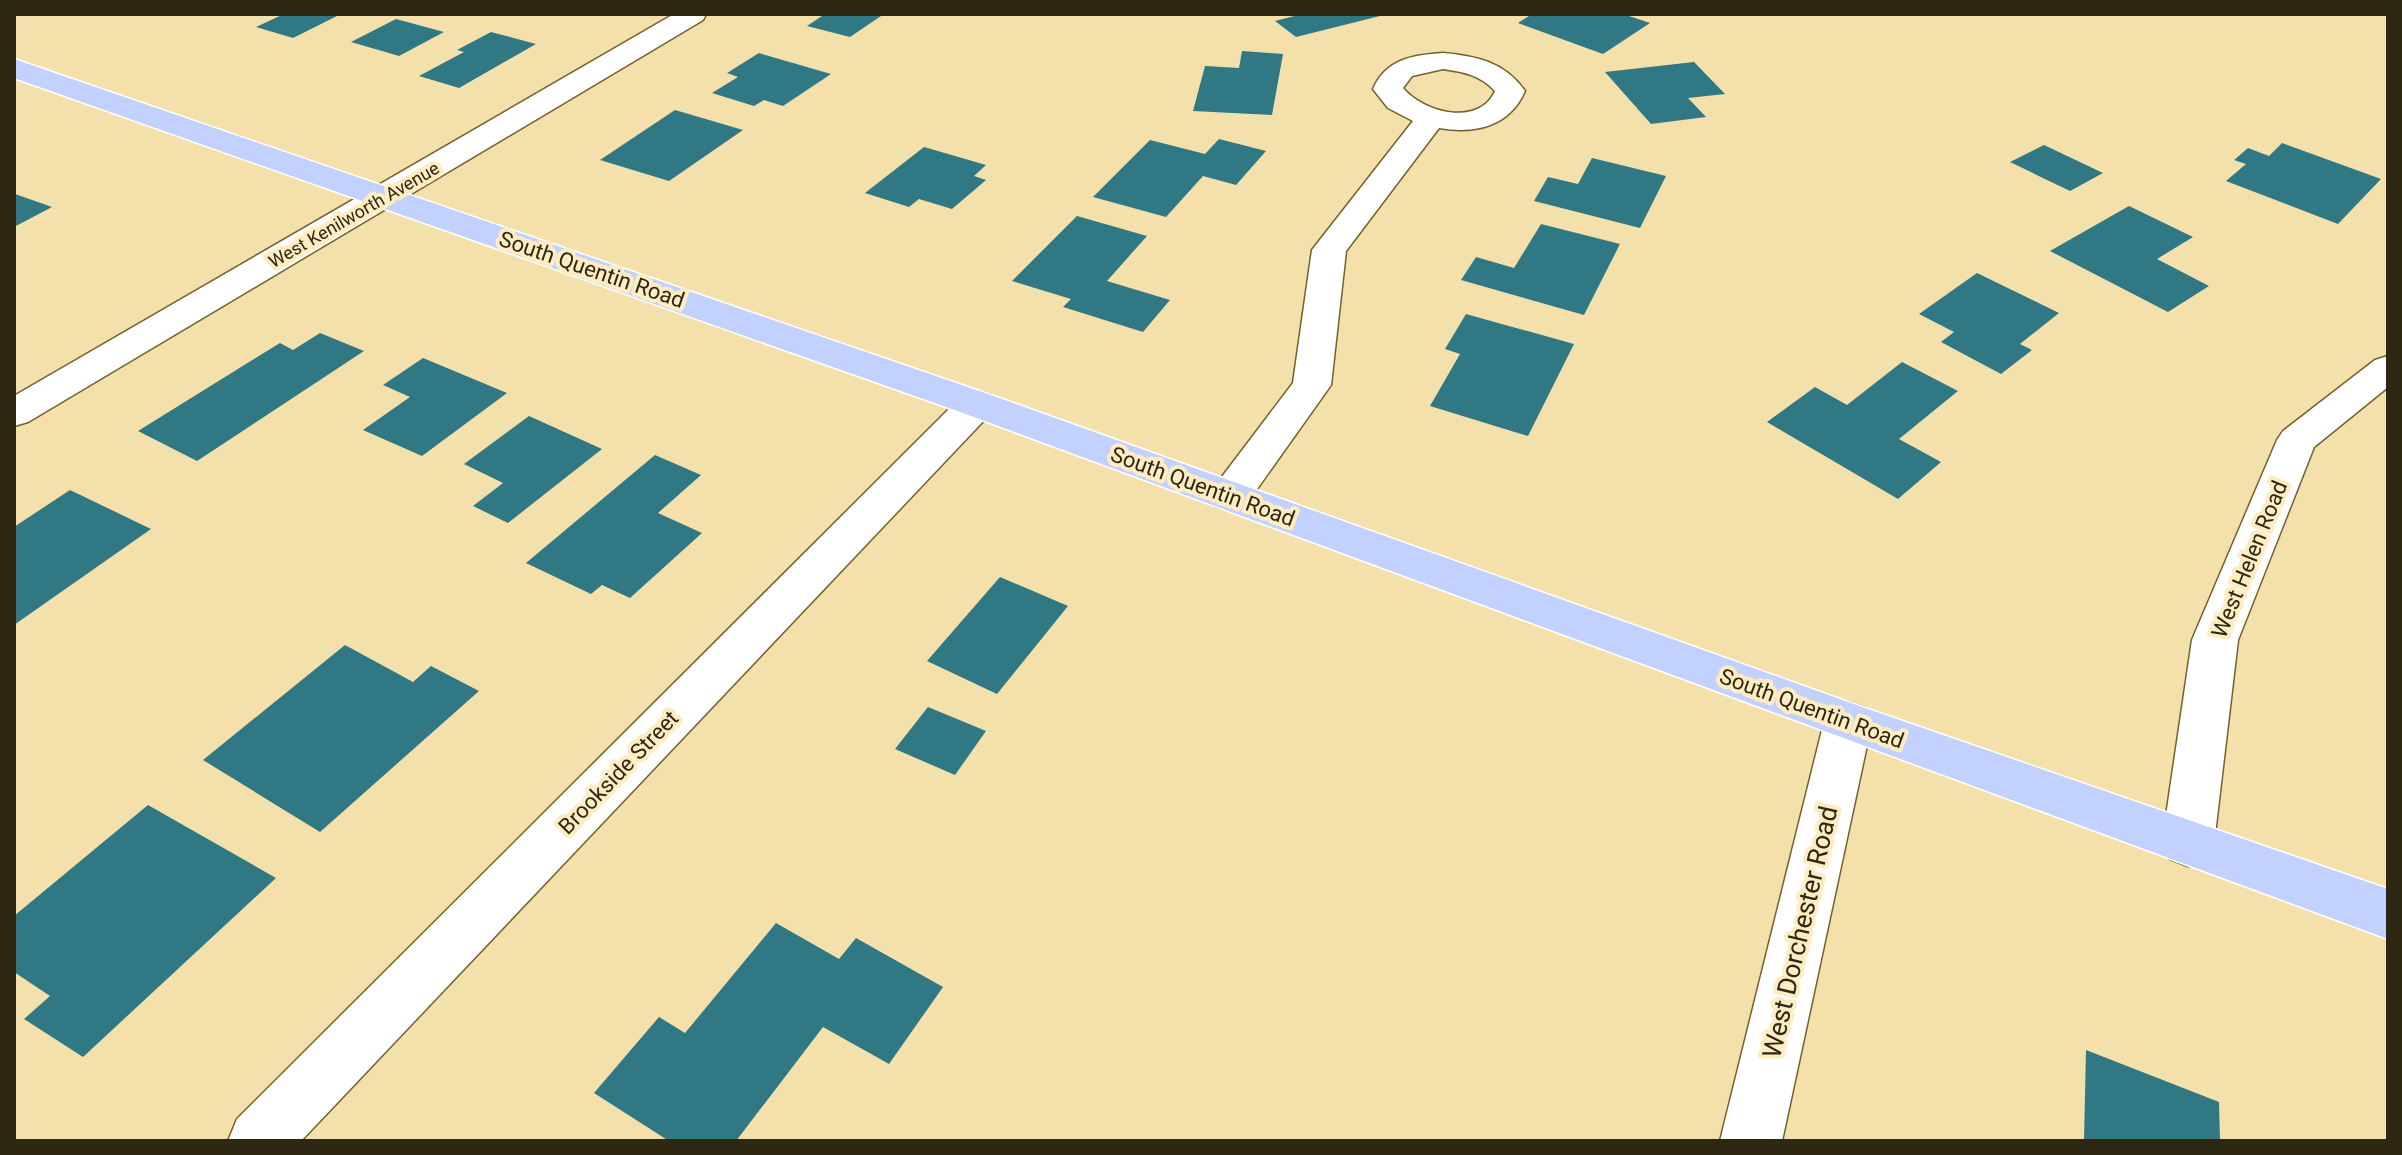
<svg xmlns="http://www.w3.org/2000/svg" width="2402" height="1155" viewBox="0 0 2402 1155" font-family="Roboto,sans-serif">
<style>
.building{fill:#2f7884}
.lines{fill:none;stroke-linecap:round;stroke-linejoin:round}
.minor-casing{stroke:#73612e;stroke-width:3}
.major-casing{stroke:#fff;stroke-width:3}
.minor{fill:#fff;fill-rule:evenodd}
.major{fill:#c2d1fd;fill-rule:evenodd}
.labels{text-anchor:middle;stroke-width:8;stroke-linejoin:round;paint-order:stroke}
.far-street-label{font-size:18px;fill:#2e2711;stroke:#feedc2}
.street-label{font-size:22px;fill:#2e2711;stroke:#feedc2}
.near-street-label{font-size:26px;fill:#2e2711;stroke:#feedc2}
</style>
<rect width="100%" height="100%" fill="#f4e0aa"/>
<!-- building -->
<g class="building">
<path d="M284 14H341L293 38 256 27Z"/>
<path d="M825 14H884L850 37 807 26Z"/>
<path d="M1302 14H1383L1384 15 1296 37 1275 21Z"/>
<path d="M1532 14H1623L1650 23 1603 54 1518 23Z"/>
<path d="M396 19 444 32 399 56 351 42Z"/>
<path d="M491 32 536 44 459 88 419 76 464 52 457 50Z"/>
<path d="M1242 51 1283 54 1272 115 1193 111 1205 66 1239 68Z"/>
<path d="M759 53 831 74 783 106 764 100 754 106 712 93 738 77 727 73Z"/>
<path d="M1694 62 1725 94 1688 98 1706 117 1651 124 1605 72Z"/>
<path d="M675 110 743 130 669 181 600 160Z"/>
<path d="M1219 139 1266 151 1236 185 1203 176 1166 217 1093 197 1150 140 1205 154Z"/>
<path d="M2282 143 2381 179 2338 224 2226 181 2246 164 2234 160 2248 148 2269 156Z"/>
<path d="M2044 145 2103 173 2070 191 2010 162Z"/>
<path d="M924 147 986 165 974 176 986 180 952 209 919 199 909 207 865 193Z"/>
<path d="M1592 158 1666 176 1640 228 1534 201 1548 177 1578 184Z"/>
<path d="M14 194H15L52 207 14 227Z"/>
<path d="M2129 206 2193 237 2157 259 2209 286 2168 312 2050 251Z"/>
<path d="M1077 216 1147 236 1107 281 1170 300 1143 332 1063 307 1071 299 1012 281Z"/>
<path d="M1541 224 1620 244 1584 315 1461 280 1476 257 1514 268Z"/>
<path d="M1977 273 2059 313 2020 344 2032 350 2001 374 1941 342 1954 332 1919 314Z"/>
<path d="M1466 314 1574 344 1528 436 1430 406 1460 354 1445 349Z"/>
<path d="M320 333 364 351 197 461 138 431 280 343 293 350Z"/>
<path d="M423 358 507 393 422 456 363 430 410 397 383 385Z"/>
<path d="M1902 362 1958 391 1899 439 1941 462 1898 499 1767 422 1815 387 1847 405Z"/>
<path d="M529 416 602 449 508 523 473 506 503 483 464 464Z"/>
<path d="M655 455 701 475 658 513 702 533 630 598 602 585 591 594 526 563Z"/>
<path d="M70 490 151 529 14 625V527Z"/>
<path d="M1000 577 1068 606 997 694 927 661Z"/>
<path d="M345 645 413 682 431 666 479 691 320 832 203 760Z"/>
<path d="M928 707 986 731 955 775 895 749Z"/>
<path d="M148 805 276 878 83 1057 24 1019 50 996 14 972V916Z"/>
<path d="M776 923 839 959 856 938 943 987 889 1064 823 1027 736 1141H669L594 1093 659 1017 685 1033Z"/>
<path d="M2086 1050 2219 1102 2220 1141H2084Z"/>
</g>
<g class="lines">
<!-- minor casing -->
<g class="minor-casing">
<g id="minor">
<path d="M674 14H706L703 20 28 422 14 426V396Z"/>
<path d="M1443 53C1476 56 1505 62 1525 91 1509 127 1475 134 1439 128L1346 251 1331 385 1245 506 1230 511 1215 506 1209 496 1215 486 1293 383 1312 250 1413 121 1388 108 1373 89C1386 59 1413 55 1443 53ZM1443 69C1464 72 1480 75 1495 91 1479 127 1424 113 1403 88L1412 76Z"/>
<path d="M2388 356V387L2314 447 2238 640 2214 843 2206 859 2188 866 2170 859 2162 843 2192 640 2277 440 2283 431 2375 360Z"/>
<path d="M977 391 991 395 996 404 991 413 301 1141H228L237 1119 963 395Z"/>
<path d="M1848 702 1865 708 1872 722 1782 1141H1720L1824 722 1831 708Z"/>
</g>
</g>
<!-- major casing -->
<g class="major-casing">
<path id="major" d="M14 59 991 395 1865 708 2388 889V939L963 413 14 78Z"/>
</g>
<!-- minor -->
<use href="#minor" class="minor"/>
<!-- major -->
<use href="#major" class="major"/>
</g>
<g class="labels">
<!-- far-street labels -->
<g class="far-street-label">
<text transform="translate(354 215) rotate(-30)" y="6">West Kenilworth Avenue</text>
</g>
<!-- street labels -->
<g class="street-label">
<text transform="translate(592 269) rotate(19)" y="8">South Quentin Road</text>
<text transform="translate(1203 486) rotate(20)" y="8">South Quentin Road</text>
<text transform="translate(2249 559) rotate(-68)" y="8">West Helen Road</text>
<text transform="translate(1812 708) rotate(20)" y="8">South Quentin Road</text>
<text transform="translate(618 772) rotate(-46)" y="8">Brookside Street</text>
</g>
<!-- near-street labels -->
<g class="near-street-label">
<text transform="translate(1800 932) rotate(-77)" y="9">West Dorchester Road</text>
</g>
</g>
<!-- border -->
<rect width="2402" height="1155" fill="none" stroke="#2e2711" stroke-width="32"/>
</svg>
